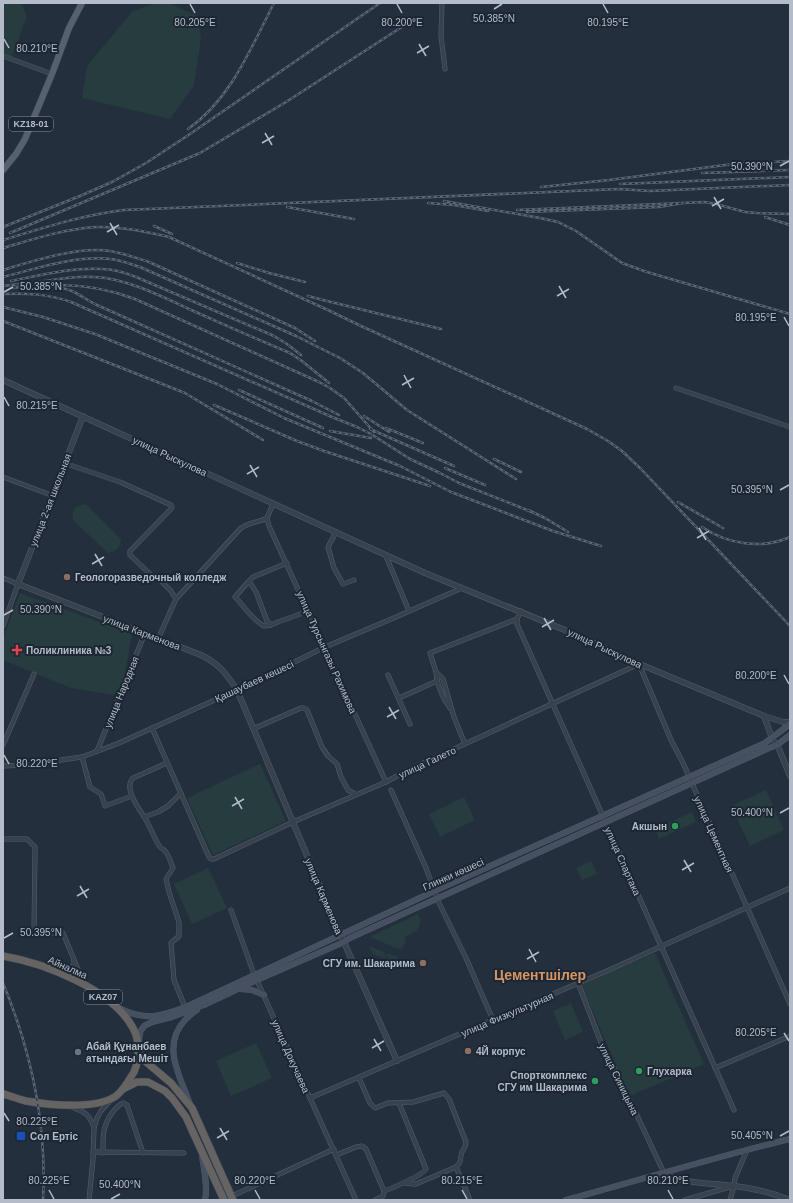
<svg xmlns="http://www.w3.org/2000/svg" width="793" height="1203" viewBox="0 0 793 1203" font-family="Arial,sans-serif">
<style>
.green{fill:#263c3f}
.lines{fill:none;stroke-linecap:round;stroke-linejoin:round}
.minor-casing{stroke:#565f6c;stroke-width:5}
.tertiary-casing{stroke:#565f6c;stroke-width:6}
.secondary-casing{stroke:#565f6c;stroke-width:6}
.primary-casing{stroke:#414a57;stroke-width:7}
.trunk-casing{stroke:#434c59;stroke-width:8}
.minor{stroke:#38414e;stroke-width:4}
.tertiary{stroke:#38414e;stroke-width:5}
.secondary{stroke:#465061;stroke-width:5.5}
.primary{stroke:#56606e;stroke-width:6}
.trunk{stroke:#656462;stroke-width:7}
.rail-casing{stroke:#5a6575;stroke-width:2.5}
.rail{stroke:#1d2633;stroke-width:1;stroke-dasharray:3;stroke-linecap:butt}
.ticks{fill:none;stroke:#b4bcc9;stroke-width:1.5}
.education-dot{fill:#8d6e63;stroke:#1d2633;stroke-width:1.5}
.health-dot{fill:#e0444e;stroke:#1d2633;stroke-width:1.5}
.leisure-dot{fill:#2e9e5b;stroke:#1d2633;stroke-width:1.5}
.worship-dot{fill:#6b7280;stroke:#1d2633;stroke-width:1.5}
.transit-dot{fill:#1a4fb4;stroke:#1d2633;stroke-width:1.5}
.labels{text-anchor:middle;stroke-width:4;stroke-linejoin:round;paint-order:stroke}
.shield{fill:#1d2633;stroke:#878f9c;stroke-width:1}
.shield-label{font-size:9px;font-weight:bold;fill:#b4bcc9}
.street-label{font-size:10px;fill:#b4bcc9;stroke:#1d2633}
.poi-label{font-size:10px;font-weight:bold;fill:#b4bcc9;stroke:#1d2633;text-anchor:start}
.district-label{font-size:14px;font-weight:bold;fill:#d59563;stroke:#1d2633}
.ticks-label{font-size:10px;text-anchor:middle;fill:#b4bcc9;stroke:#1d2633;stroke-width:4;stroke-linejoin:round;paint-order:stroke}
</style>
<rect width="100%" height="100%" fill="#242f3e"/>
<!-- green -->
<g class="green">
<path d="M3 3H21L27 16 11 59 3 56Z"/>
<path d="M156 3H169L197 16 201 38 194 85 170 119 82 98 87 66 132 12Z"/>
<path d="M86 504 121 539C121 547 116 551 108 553L73 520C72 508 75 506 86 504Z"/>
<path d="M20 593 132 634 121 696 71 688 3 660V639Z"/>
<path d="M260 764 286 821 213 855 187 798Z"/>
<path d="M766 790 784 830 750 846 731 806Z"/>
<path d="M464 797 475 820 440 837 429 814Z"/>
<path d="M692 812 696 822 659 839 655 829Z"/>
<path d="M591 861 597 874 582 880 576 868Z"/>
<path d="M208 868 227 908 192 924 174 884Z"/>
<path d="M418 914 421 921 417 931 404 937 406 941 402 948 399 949 372 938 371 936Z"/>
<path d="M369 946 384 952 386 956 385 959 373 954Z"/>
<path d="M386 953 396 956 398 959 395 966 392 968Z"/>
<path d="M655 953 704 1064 630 1096 581 985Z"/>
<path d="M571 1003 583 1032 565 1040 553 1011Z"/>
<path d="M256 1043 272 1078 231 1096 216 1061Z"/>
</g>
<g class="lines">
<!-- minor casing -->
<g class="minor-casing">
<g id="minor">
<path d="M442 3 441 36 445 69"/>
<path d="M3 56 52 74"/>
<path d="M676 388 790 427"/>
<path d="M64 463 120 482 171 505 172 507 171 509 130 551V555L151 575 157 578 161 581 171 591 176 599"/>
<path d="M3 477 51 495"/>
<path d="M273 504 267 518 269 526 386 782"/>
<path d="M336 532 328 547 334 568 343 584 354 580"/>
<path d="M386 556 409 611"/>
<path d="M287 563 253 577 249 581 235 597C245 607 252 620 264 626 271 626 277 622 283 620 292 617 300 614 309 611"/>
<path d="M3 578 18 584 3 626"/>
<path d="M249 581 256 592 267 621 271 625"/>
<path d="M521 611 517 619V624L661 946 734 1110"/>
<path d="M158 639 176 599 240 529C248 522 258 523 267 518"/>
<path d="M436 672C437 685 442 697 450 708"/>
<path d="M388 675 410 724"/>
<path d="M399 698 437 681"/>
<path d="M152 728 209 857 211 859H214L293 822 386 782 408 770 639 664 671 740 683 763 790 1004"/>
<path d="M253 729 301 708H304L307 710 322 747 328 756 337 764 341 777 348 790 355 794"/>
<path d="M465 744 454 717 443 679 436 672 430 653 517 619"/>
<path d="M3 745 34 674"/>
<path d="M97 751 145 633"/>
<path d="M82 757 90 787 101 794 105 806 132 796"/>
<path d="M167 763 133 778C122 789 142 812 147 822 151 829 156 842 160 847 163 850 163 848 165 851 169 855 171 863 173 868L166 879 169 892 179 922V936L171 943 174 980 185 1007"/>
<path d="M3 766 27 765 82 757 119 743 237 690 325 647 389 620 462 588"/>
<path d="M391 790 426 868 439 903 466 958 493 1020"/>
<path d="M144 817 158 812 168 806 181 793"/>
<path d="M3 839H27L35 847 34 933H63L84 984"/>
<path d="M231 910 254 974 356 1200"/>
<path d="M57 970 69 969 74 965V961"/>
<path d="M578 983 602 1045 619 1077 664 1173"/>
<path d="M715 1068 790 1036"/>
<path d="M359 1078 370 1103 375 1108 388 1103 413 1102 444 1093 449 1099 466 1142C466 1147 464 1148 462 1152 459 1159 463 1161 456 1167L416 1184H413L405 1183"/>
<path d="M310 1098 609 970 790 888"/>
<path d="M72 1107C86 1113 88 1113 94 1127"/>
<path d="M93 1152 184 1153"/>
<path d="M103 1153C103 1137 102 1127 112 1113 115 1109 118 1105 123 1103L127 1105 143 1153"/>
<path d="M336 1155 356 1147 362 1146 366 1149 384 1191 383 1196 375 1200"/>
<path d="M456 1167 470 1200"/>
<path d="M384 1191C393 1188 423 1175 426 1169L399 1103"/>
<path d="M232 1196 334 1149"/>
<path d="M89 1200 93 1159 94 1128 97 1118 101 1111 110 1101"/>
<path d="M685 1200 733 1186"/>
<path d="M730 1200 734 1186 735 1178 747 1150"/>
</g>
</g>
<!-- tertiary casing -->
<g class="tertiary-casing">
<g id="tertiary">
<path d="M3 380 425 573 577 635 637 663 764 716 783 722H790"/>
<path d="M83 416 18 584 201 655C219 664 226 673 237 690L339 931 397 1061"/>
<path d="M764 716 772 738 779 749 790 776"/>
<path d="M664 1173C682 1183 704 1183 724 1185 748 1187 768 1191 790 1200"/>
</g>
</g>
<!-- secondary casing -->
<g class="secondary-casing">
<g id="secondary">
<path d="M240 989 252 990 264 995"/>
<path d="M119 1008C145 1022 162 1016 188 1006L441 888 765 743 790 724"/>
<path d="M139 1041 140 1032 144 1026 152 1022 172 1017 204 1005 257 980 344 942 350 938C489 874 628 811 767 749L777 745 790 735"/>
<path d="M190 1104C180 1076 161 1046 185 1020 189 1016 192 1013 197 1010"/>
<path d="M202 1156C204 1170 208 1186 205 1200"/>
<path d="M566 1200C640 1180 715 1157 790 1139"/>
</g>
</g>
<!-- primary casing -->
<g class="primary-casing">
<path id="primary" d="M3 170 16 154 25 139 52 74 69 28 82 3"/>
</g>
<!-- trunk casing -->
<g class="trunk-casing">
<g id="trunk">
<path d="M3 956C44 963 112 989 133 1028 140 1041 140 1058 134 1072 129 1080 124 1090 116 1096 96 1110 49 1105 26 1101 18 1099 11 1096 3 1094"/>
<path d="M139 1049 145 1061 171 1083 192 1108 233 1200"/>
<path d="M123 1089 137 1082H148L165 1091 172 1098 186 1117 224 1200"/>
</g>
</g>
<!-- minor -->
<use href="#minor" class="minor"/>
<!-- tertiary -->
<use href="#tertiary" class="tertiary"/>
<!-- secondary -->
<use href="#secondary" class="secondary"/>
<!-- primary -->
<use href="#primary" class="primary"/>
<!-- trunk -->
<use href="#trunk" class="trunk"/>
<!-- rail casing -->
<g class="rail-casing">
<g id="rail">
<path d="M188 129C231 99 251 48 274 3"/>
<path d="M702 173 790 170"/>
<path d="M620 184 790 177"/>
<path d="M541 187 609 180 733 164 790 161"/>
<path d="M444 201 540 218 558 222 576 231 622 263 647 272 790 314"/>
<path d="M428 203 454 205 488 211"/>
<path d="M683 203 704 202 716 204 745 212 757 213 790 214"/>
<path d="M287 207 354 219"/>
<path d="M517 210 683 203 659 207 527 212"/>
<path d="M765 217 790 225"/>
<path d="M154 226 172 234"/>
<path d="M3 227 80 196 112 182 146 163 187 136 380 3"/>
<path d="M10 233 200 153 286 102 411 21"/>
<path d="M3 240C43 228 82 215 124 210L619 189 650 191 790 185"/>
<path d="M3 248C34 239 64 229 96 227 120 226 145 231 169 237L330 311 361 326 587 429 608 441 622 451 641 469 790 626"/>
<path d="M237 263 269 273 305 282"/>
<path d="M3 270C33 261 79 246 110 251 123 253 136 258 149 262L295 328 315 341"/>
<path d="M3 277C35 269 77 255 110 259 121 260 130 264 140 267L296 336 340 358 363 373 407 410 516 479"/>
<path d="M11 281C41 275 73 267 103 269 115 269 126 273 136 277L274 336 287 344 301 355"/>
<path d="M39 282C57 279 75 276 94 277 125 278 161 296 189 309 223 324 256 339 290 353L302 361 329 383"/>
<path d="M60 285C86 285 111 290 135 299L319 382 330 388 344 398 374 432"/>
<path d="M3 286 19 284"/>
<path d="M13 288C33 286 53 284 72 291 81 295 88 301 97 305L312 401 339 415"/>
<path d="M3 294C28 293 48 294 71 302L332 417 357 427 371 434 410 459 440 473 459 483 532 512"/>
<path d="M308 296 323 300 441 329"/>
<path d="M3 307 43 317 95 334 217 384 284 418 400 466 451 492 553 531 601 546"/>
<path d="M3 321 185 393 263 440"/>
<path d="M239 390 323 428"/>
<path d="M214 405 297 441 324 451 430 486"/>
<path d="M364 416 389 432"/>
<path d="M386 428 423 443"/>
<path d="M370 429 454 466"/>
<path d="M330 431 371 438"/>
<path d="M494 459 521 472"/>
<path d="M445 468 485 485"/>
<path d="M678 502 723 528"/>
<path d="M528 510 545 518 568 532"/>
<path d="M702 527C727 544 762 550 790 537"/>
<path d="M3 983C31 1051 47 1126 43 1200"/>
</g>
</g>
<!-- rail -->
<use href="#rail" class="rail"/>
</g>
<!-- ticks -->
<path class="ticks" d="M190 4 195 13M397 4 402 13M603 4 608 13M494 9 502 4M4 39 9 48M419 44 426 56M417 53 429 46M265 133 272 145M262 143 274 136M780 166 789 161M714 197 721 209M712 206 724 199M110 223 117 235M107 232 119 225M559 286 566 298M4 292 13 287M557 296 569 289M784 317 789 326M404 375 411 388M402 385 414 378M4 397 9 406M250 465 257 477M247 474 259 467M780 490 789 485M699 528 706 540M697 538 709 531M95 554 102 566M92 564 104 557M4 615 13 610M544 618 551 630M542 627 554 620M784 675 789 684M389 707 396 719M387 717 399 710M4 755 9 764M235 797 242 809M232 806 244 799M780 813 789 808M684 860 691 872M682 870 694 863M80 886 87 898M77 896 89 889M4 938 13 933M529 949 536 962M527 959 539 952M784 1033 789 1041M374 1039 381 1051M372 1048 384 1041M4 1113 9 1121M220 1128 227 1140M780 1136 789 1131M217 1138 229 1131M49 1190 54 1199M255 1190 260 1199M462 1190 467 1199M668 1190 673 1199M111 1199 120 1194"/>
<!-- markers -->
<g class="education-dot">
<circle cx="67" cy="577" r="4"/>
<circle cx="423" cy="963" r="4"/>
<circle cx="468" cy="1051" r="4"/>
</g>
<path class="health-dot" d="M15 644h4v4h4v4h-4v4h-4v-4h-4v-4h4z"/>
<g class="leisure-dot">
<circle cx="675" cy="826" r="4"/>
<circle cx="639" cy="1071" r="4"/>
<circle cx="595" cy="1081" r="4"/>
</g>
<circle class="worship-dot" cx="78" cy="1052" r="4"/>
<rect class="transit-dot" x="16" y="1131" width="10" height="10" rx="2"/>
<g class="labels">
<!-- shield labels -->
<g class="shield">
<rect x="9" y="117" width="44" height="14" rx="3"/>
<rect x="84" y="990" width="38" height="14" rx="3"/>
</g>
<g class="shield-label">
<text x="31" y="127">KZ18-01</text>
<text x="103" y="1000">KAZ07</text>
</g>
<!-- street labels -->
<g class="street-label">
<text transform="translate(170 456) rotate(25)" y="4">улица Рыскулова</text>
<text transform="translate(50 500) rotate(-69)" y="4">улица 2-ая школьная</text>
<text transform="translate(142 632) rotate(21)" y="4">улица Карменова</text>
<text transform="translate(605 648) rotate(25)" y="4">улица Рыскулова</text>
<text transform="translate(327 652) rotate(66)" y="4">улица Турсынгазы Рахимова</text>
<text transform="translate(254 681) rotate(-25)" y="4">Қашаубаев көшесі</text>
<text transform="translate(121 692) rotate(-68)" y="4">улица Народная</text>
<text transform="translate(427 762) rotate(-25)" y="4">улица Галето</text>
<text transform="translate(714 834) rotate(66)" y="4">улица Цементная</text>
<text transform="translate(623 861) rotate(66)" y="4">улица Спартака</text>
<text transform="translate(453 874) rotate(-24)" y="4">Глинки көшесі</text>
<text transform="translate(324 896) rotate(67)" y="4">улица Карменова</text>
<text transform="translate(68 967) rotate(24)" y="4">Айналма</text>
<text transform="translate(507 1014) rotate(-23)" y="4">улица Физкультурная</text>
<text transform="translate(291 1056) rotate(66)" y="4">улица Докучаева</text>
<text transform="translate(619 1079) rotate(64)" y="4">улица Синицына</text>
</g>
<!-- poi labels -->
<g class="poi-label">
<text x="75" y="581">Геологоразведочный колледж</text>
<text x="26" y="654">Поликлиника №3</text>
<text x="667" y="830" text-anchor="end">Акшын</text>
<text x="415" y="967" text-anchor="end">СГУ им. Шакарима</text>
<text x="86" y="1050">Абай Құнанбаев<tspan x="86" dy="12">атындағы Мешіт</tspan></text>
<text x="476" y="1055">4Й корпус</text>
<text x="647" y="1075">Глухарка</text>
<text x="587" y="1079" text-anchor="end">Спорткомплекс<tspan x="587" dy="12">СГУ им Шакарима</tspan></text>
<text x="30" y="1140">Сол Ертіс</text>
</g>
<!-- district labels -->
<g class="district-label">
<text x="540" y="980">Цементшілер</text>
</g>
</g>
<g class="ticks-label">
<text x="494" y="22">50.385°N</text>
<text x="195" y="26">80.205°E</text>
<text x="402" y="26">80.200°E</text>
<text x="608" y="26">80.195°E</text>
<text x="37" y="52">80.210°E</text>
<text x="752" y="170">50.390°N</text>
<text x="41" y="290">50.385°N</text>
<text x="756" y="321">80.195°E</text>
<text x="37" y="409">80.215°E</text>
<text x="752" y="493">50.395°N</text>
<text x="41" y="613">50.390°N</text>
<text x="756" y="679">80.200°E</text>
<text x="37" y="767">80.220°E</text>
<text x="752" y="816">50.400°N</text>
<text x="41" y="936">50.395°N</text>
<text x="756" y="1036">80.205°E</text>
<text x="37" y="1125">80.225°E</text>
<text x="752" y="1139">50.405°N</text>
<text x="49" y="1184">80.225°E</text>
<text x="255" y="1184">80.220°E</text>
<text x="462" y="1184">80.215°E</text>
<text x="668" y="1184">80.210°E</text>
<text x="120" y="1188">50.400°N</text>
</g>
<!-- border -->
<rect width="793" height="1203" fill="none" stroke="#b4bcc9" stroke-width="8"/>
</svg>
